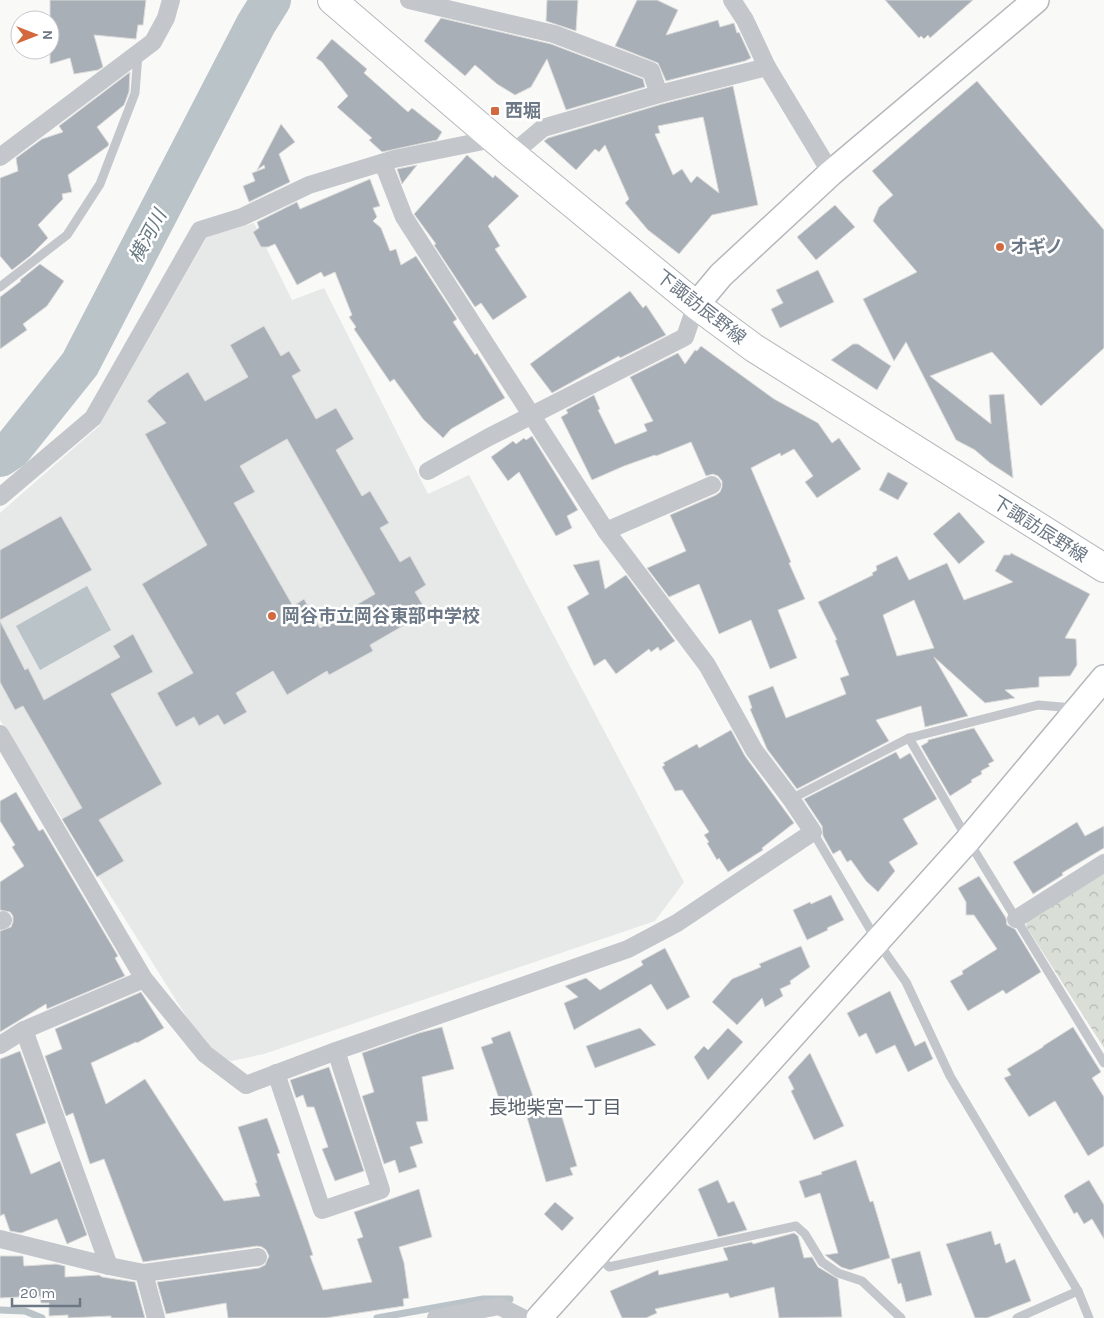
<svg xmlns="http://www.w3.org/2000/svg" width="1104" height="1318" viewBox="0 0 1104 1318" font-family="Karla,'Noto Sans JP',sans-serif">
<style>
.built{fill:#e7e8e8}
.forest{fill:url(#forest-crowns)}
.water{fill:#bac3c8}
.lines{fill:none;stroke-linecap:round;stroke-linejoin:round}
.stream{stroke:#bac3c8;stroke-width:7}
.river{stroke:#bac3c8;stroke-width:40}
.building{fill:#a9afb6;stroke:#dbdbda;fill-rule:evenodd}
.secondary-casing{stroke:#b4b8bd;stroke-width:28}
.primary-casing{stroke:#b5b8bc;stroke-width:30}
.lane{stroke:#c3c6ca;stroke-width:9}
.street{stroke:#c3c6ca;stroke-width:18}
.secondary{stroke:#fff;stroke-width:25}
.primary{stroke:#fff;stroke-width:28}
.poi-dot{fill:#d2693f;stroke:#fff;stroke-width:2}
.labels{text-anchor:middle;stroke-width:5;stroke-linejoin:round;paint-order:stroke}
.poi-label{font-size:18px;font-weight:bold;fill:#6c7885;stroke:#fff;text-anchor:start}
.street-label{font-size:18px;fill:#6c7885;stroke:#fff}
.water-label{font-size:19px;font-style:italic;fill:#677880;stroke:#fff}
.neighbourhood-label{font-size:19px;fill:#59626b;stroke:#fff}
</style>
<defs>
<pattern id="forest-crowns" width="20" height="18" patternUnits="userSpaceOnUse" patternTransform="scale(1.25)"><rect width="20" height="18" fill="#d9ded7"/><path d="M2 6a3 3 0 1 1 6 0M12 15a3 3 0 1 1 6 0" fill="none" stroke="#b4b9b4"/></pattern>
</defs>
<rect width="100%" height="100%" fill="#f9f9f8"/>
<!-- built -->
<path class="built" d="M254 223 292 300 324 288 428 494 469 475 684 882 655 921 264 1054 231 1061 208 1051 0 720V513L99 426 207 237Z"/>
<!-- forest -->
<path class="forest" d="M1104 869V1048L1026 926 1028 917Z"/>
<!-- water -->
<path class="water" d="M87 586 111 630 40 670 16 626Z"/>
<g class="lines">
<!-- stream -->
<g class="stream">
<path d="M0 1310 25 1311 42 1318"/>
<path d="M377 1318 483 1299H510"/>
</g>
<!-- river -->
<path class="river" d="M0 457 12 449 80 364 256 24 271 0"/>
</g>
<!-- building -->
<g class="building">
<path d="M50 0H146L143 25H138L136 39 94 35 103 67 98 70 74 74 70 58 50 64Z"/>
<path d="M547 0H578L576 31 546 21Z"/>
<path d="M637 0H657L678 10 666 35 718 20 720 27 734 23 737 33 739 32 751 58 745 61 666 81 658 63 615 46Z"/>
<path d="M885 0H973L930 38 928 35 924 39 921 36 919 38Z"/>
<path d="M441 18 551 44 643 79 645 87 566 110 547 59 531 87 515 95 497 84 475 65 465 76 424 41Z"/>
<path d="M332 39 367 69 364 73 408 112 412 108 442 132 437 140 382 152 369 140 372 138 337 107 348 96 322 62 316 58Z"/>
<path d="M130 72 129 92 124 105 97 127 109 144 108 146 68 175 72 192 62 194 63 199 38 225 48 238 30 256 12 270 0 256V178L18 171 16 158 42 139 63 132 59 126Z"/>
<path d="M977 81 1104 230V348L1041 406 992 352 930 376 991 424 989 395 1004 394 1013 478 990 463 975 450 956 440 906 342 894 361 863 299 917 272 873 221 879 207 893 195 872 171Z"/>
<path d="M733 86 758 205 712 215 679 254 648 230 625 203 629 199 605 145 599 152 595 149 576 170 544 141 548 138 662 104ZM703 117 704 121 719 193 697 176 691 183 682 169 673 175 655 134 660 133 658 126Z"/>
<path d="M281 124 295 142 279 154 290 182 249 202 243 186 255 181 252 173 265 168 264 165 257 170Z"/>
<path d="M467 155 493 178 495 175 519 196 488 226 500 246 495 249 527 297 493 320 481 303 475 307 434 245 436 244 414 214Z"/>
<path d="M417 165 402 184 397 169Z"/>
<path d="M370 179 380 206 373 208 377 217 373 221 381 228 390 251 396 249 401 265 416 256 457 319 453 322 475 355 477 353 505 398 451 429 443 438 423 419 394 379 390 382 354 329 356 327 349 317 352 315 335 272 324 277 321 272 297 285 275 244 268 247H261L253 232 259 228 257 222 297 202 300 209Z"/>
<path d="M835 205 855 227 816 260 797 237Z"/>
<path d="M40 264 64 281 47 306 23 324 27 330 0 349V297L21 281 20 280Z"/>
<path d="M818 270 834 302 780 328 771 309 783 303 776 290Z"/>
<path d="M630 291 643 308 646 305 666 335 620 358 619 356 552 393 530 364Z"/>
<path d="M264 326 281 356 289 351 301 371 292 376 316 419 336 408 354 439 336 450 362 496 370 491 389 523 380 528 400 562 410 556 426 585 415 592 427 612 370 645 373 651 329 675 327 671 287 695 273 671 236 693 247 712 224 725 218 715 199 726 194 717 176 727 157 693 193 673 142 584 207 545 145 434 166 423 147 401 157 392 188 372 205 401 248 377 230 345ZM287 439 375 594 351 608 353 610 320 628 304 599 293 606 234 503 255 492 240 466Z"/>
<path d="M853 344H858L891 366 877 390 831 360Z"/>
<path d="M701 346 774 399 818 423 832 443 839 438 861 469 817 498 805 482 813 476 794 449 781 456 780 453 751 468 791 562 789 563 805 599 778 610 797 658 770 669 751 620 719 634 699 584 669 597 647 568 686 551 670 515 716 495 720 492 722 487V481L718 476 713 474 706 476 691 442 656 456 655 455 624 466 592 480 561 417 568 413 566 410 594 395 600 409 598 410 615 444 647 431 644 424 653 421 630 377 678 353 685 364 695 350 697 351Z"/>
<path d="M532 436 578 510 567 516 572 528 556 536 519 472 508 481 491 457 513 441 516 444 524 438 526 440Z"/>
<path d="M888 472 908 483 898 500 879 490Z"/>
<path d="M959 512 985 542 959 564 933 534Z"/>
<path d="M61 516 92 570 0 620V550Z"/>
<path d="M1011 553 1090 594 1065 638 1076 639 1077 665 1070 676 1039 677V687L1005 690 1015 698 985 703 934 657 968 716 925 727 921 706 876 720 889 741 797 789 767 749 750 709 752 708 748 696 773 686 786 718 846 694 840 678 849 675 835 640H837L818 602 873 575 872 573 877 570 876 566 897 556 909 580 947 563 964 600 1013 582 995 571 1004 555H1010ZM914 600 934 648 897 656 883 615Z"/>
<path d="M599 560 605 589 626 575 675 641 660 651 658 647 651 652 649 649 616 674 605 659 594 666 567 607 589 594 573 565Z"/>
<path d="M0 621 25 670 28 668 44 700 120 657 113 646 133 634 153 672 111 694 162 784 99 820 124 861 97 877 62 819 82 808 23 706 15 710 0 682Z"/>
<path d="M974 728 994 761 988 764 990 766 981 771 982 774 971 780 972 782 950 796 921 746 928 742V740Z"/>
<path d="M731 730 745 756 794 823 762 848 763 850 728 872 719 858 717 860 707 843 709 842 704 835 709 832 682 790 675 791 662 767 665 765 663 763 697 744 699 748Z"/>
<path d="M896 752 900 759 910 753 937 799 903 819 918 844 889 862 895 871 878 892 866 881 851 860 847 862 840 850 833 854 823 836 822 826 804 799Z"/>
<path d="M16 792 39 831 43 829 118 956 115 958 125 976 47 1009 46 1004 0 1032V931L11 927 13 922V916L10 912 0 910V882L24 866 12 847 15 845 0 821V801Z"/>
<path d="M1077 822 1085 836 1104 826V848L1062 873 1063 875 1033 894 1013 862Z"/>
<path d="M979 876 1006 918 1007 925 1015 929 1041 972 1006 994 1003 990 968 1011 950 981 963 974 962 971 997 949 974 915H966V902L958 888Z"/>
<path d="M831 895 844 920 827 928 828 930 807 940 793 910 810 902 811 904Z"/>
<path d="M801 946 810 967 790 981 791 984 780 989 783 996 765 1007 762 998 737 1025 712 1002 732 979 761 967 759 964Z"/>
<path d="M665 948 690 997 667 1010 651 984 574 1030 564 1003 578 997 565 986 586 978 600 990 643 965 641 961Z"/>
<path d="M890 991 915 1046 925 1041 933 1059 908 1072 895 1045 876 1054 866 1033 859 1037 847 1013Z"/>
<path d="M141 992 164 1028 137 1043 136 1042 91 1063 106 1104 145 1079 224 1201 260 1196 255 1183H257L238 1127 267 1118 280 1153 277 1154 307 1237 313 1255 310 1256 323 1290 372 1282 357 1239 363 1237 354 1212 419 1189 432 1237 399 1247 404 1263 409 1298 403 1299 404 1306 326 1318H228L226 1303 166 1314 157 1282 259 1268 265 1265 269 1256 266 1250 262 1247 257 1246 143 1262 104 1159 90 1164 73 1113 66 1116 45 1056 62 1049 55 1029Z"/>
<path d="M442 1027 454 1069 422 1077 428 1121 416 1122 423 1143 410 1147 417 1167 399 1173 395 1160 384 1164 362 1096 374 1092 362 1053 419 1033Z"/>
<path d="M1073 1027 1101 1072 1092 1078 1104 1097V1146L1088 1156 1055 1101 1029 1117 1004 1078 1011 1075 1007 1069 1043 1047V1046Z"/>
<path d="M640 1028 656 1045 595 1068 586 1046Z"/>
<path d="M728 1028 743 1042 708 1080 694 1057 704 1046 708 1050Z"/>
<path d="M510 1031 534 1099 503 1110 481 1047 493 1043 491 1038Z"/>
<path d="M20 1051 46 1123 16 1134 31 1174 60 1161 87 1235 67 1244 57 1219 21 1233 10 1231 4 1214 0 1216V1059Z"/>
<path d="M810 1053 844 1126 814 1140 791 1091 794 1089 788 1077Z"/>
<path d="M329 1067 364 1171 335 1181 322 1149 328 1147 314 1107H307L303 1095 296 1098 290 1080Z"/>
<path d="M558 1104 577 1166 570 1168 573 1175 546 1182 526 1114Z"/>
<path d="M856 1160 870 1202 873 1201 890 1258 850 1270 841 1267 825 1255 838 1253 820 1193 805 1198 799 1181 822 1174 821 1172Z"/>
<path d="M718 1180 728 1203 734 1201 747 1230 718 1237 698 1189Z"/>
<path d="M1089 1180 1104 1205V1239L1092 1219 1084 1224 1077 1212 1074 1214 1064 1196 1066 1194Z"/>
<path d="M555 1202 574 1218 562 1231 544 1214Z"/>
<path d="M991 1231 995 1245 1000 1243 1006 1263 1015 1259 1031 1301 987 1318H975L946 1244Z"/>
<path d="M794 1233 798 1236 804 1258 812 1257 818 1267 838 1279 842 1317 779 1318 774 1287 730 1298 728 1293 655 1309 657 1313 646 1318H622L610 1291 658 1270 659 1275 728 1260 723 1248 752 1242 753 1244Z"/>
<path d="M920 1251 932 1295 906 1302 901 1283 898 1284 891 1259Z"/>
<path d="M0 1256H23L24 1266 56 1264 65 1266V1277L99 1275 102 1277 135 1282 145 1318H111V1316L68 1318V1315L49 1316V1303H41L40 1296 0 1298Z"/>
</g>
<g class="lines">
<!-- secondary casing -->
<g class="secondary-casing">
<g id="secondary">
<path d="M696 305 721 275 831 173 1036 0"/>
<path d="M539 1318 968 840 1104 678"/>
</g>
</g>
<!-- primary casing -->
<g class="primary-casing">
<path id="primary" d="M332 0 512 154 696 305 754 348 1104 568"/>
</g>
<!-- lane -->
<g class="lane">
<path d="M0 287 67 235 100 184 135 93 138 54"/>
<path d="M909 738 968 840 1104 1063"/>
<path d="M791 799 909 738 1038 705 1074 708"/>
<path d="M813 832 877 941 906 982 950 1076 1078 1291 1089 1318"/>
<path d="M598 1255 609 1267 796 1226 805 1234 822 1262 838 1273 862 1281 901 1318"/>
<path d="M1017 1318 1078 1291"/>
</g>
<!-- street -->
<g class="street">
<path d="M409 0 554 34 651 71 659 94 767 67"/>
<path d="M732 0 745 20 767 67 831 173"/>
<path d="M512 154 543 128 659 94"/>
<path d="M0 157 153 42 166 18 171 0"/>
<path d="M428 471 489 437 685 337 696 305"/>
<path d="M0 497 93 418 200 230 242 217 309 185 394 159 493 139"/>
<path d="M606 531 712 485"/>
<path d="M0 734 144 979 205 1054 246 1085 336 1051 628 949 677 923 813 832 791 799 754 750 707 665 606 531 404 217 383 163"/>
<path d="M1016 919 1104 863"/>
<path d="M0 921 3 920"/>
<path d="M24 1030 109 1266"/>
<path d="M0 1045 24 1030 144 979"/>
<path d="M276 1073 322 1210 381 1190 336 1051"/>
<path d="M0 1239 109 1266 144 1273 258 1257"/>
<path d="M144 1273 156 1318"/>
<path d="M436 1318 499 1306 523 1318"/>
</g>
<!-- secondary -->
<use href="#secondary" class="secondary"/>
<!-- primary -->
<use href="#primary" class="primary"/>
</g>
<!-- markers -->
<g class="poi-dot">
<rect x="490" y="106" width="10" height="10" rx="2.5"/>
<circle cx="1000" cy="247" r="5"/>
<circle cx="272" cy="616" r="5"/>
</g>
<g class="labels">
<!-- poi labels -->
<g class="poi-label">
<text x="505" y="117">西堀</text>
<text x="1010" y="253">オギノ</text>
<text x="282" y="622">岡谷市立岡谷東部中学校</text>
</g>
<!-- street labels -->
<g class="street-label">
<text transform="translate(701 307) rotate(38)" y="6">下諏訪辰野線</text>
<text transform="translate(1040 529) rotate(32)" y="6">下諏訪辰野線</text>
</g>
<!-- water labels -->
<g class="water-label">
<text transform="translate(147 236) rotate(-62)" y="7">横河川</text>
</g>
<!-- neighbourhood labels -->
<g class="neighbourhood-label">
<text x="555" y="1114">長地柴宮一丁目</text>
</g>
</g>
<!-- north arrow -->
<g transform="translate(35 35) rotate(90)"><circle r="24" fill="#ffffff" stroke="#c4c9ce"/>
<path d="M0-4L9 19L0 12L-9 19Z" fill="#d2693f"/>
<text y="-8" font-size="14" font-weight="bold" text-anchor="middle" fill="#6c7885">N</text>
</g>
<!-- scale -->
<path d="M12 1298v8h68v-8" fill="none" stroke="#6c7885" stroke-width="2.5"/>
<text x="20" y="1298" font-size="15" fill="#6c7885" stroke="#ffffff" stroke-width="4" paint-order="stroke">20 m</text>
</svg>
